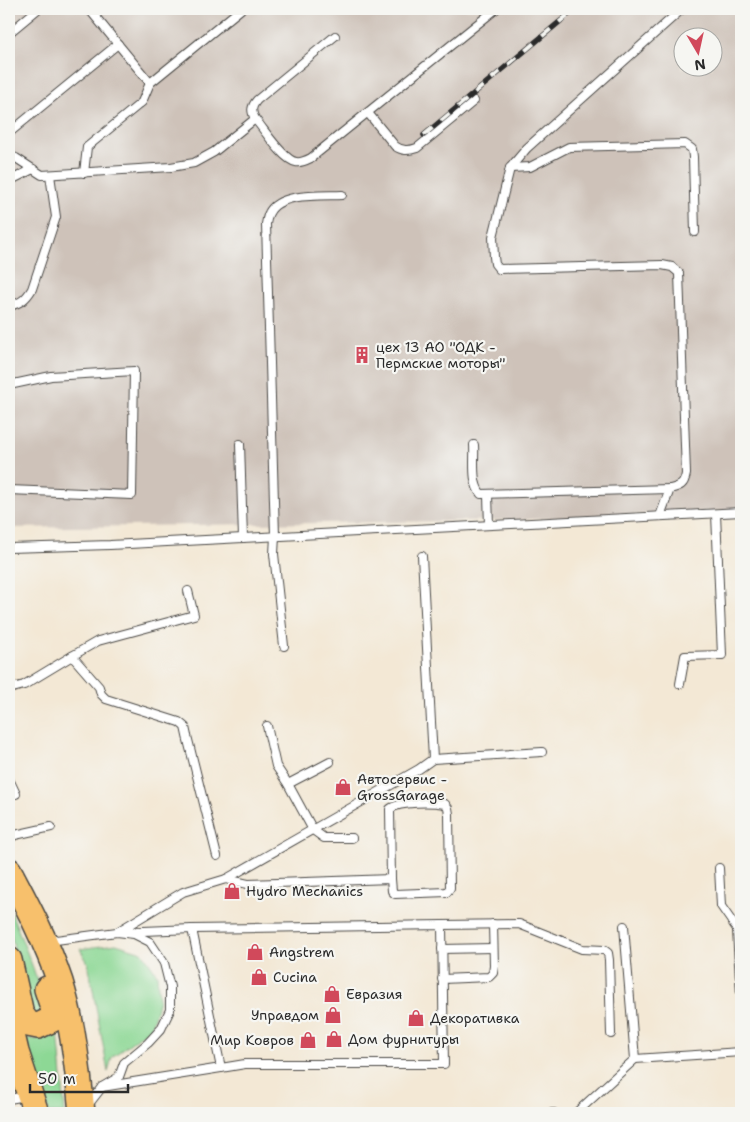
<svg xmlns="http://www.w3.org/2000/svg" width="750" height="1122" viewBox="0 0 750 1122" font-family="'Shantell Sans',sans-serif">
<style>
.industrial{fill:#cec2b9;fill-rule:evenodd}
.green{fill:#8dd895;stroke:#5c8260}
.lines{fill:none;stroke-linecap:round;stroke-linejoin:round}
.service-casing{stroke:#494744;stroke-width:10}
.primary-casing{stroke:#494744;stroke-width:28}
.service{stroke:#fff;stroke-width:8}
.primary{stroke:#f7c06c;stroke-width:25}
.rail-casing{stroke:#2b2b2b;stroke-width:5.5}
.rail{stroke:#f6f6f2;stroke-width:4;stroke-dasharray:11;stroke-linecap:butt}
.labels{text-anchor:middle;stroke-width:4.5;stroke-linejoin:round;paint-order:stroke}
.poi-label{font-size:14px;fill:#2b2b2b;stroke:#f6f6f2;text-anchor:start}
</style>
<rect width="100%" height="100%" fill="#f6f6f2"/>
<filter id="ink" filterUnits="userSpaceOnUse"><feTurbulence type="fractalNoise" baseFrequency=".02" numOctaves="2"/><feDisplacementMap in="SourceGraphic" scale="10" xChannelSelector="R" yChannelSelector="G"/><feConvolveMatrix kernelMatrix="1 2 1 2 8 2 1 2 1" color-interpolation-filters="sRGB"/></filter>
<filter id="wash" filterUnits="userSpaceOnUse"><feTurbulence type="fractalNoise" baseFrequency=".0096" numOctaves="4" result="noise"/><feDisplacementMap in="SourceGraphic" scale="20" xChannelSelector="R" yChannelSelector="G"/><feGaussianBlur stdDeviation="1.12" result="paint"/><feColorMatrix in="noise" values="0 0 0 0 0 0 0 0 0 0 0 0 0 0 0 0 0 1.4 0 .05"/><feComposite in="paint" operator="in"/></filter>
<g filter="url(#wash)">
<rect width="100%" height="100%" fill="#f3e8d5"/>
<!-- industrial -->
<path class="industrial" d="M9 9H741V510L510 520 9 528ZM682 38H712V68H682Z"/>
<!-- green -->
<g class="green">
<path d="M9 907 32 965 45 1003 38 1019 27 1009 12 938 9 929Z"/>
<path d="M116 944 142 952 157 974 159 1000 151 1028 112 1057 108 1072 88 963 80 949Z"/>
<path d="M58 1030 65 1113H49L25 1037C38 1042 47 1038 58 1030Z"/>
</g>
</g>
<g filter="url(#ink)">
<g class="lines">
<!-- service casing -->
<g class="service-casing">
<g id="service">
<path d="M89 9 150 83"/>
<path d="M9 33 38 9"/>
<path d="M368 113 395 146C402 151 408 151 417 148L474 101"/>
<path d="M255 119C264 129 283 160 296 162 301 163 307 160 311 158L496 9"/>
<path d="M9 133 118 44"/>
<path d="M9 155 16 158 42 175 171 167 194 163 214 152 255 119C251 111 251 107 257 100L335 36"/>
<path d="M510 168 530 167 569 147 685 144 692 149 693 157 695 232"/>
<path d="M84 173 87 147 142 102 150 83 241 9"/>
<path d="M9 181 33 169"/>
<path d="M9 306C21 303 26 299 32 289L56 217 50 175"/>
<path d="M9 385 51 376 134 371 132 495 9 490"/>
<path d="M240 444 243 538"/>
<path d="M474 445C475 459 471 483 481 494L670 489"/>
<path d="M488 495 489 525"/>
<path d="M660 516 670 489C681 486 684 485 686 474L679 273 672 267 662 265 499 269 495 264 494 257 493 237 510 168 527 148 682 9"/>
<path d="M9 548 110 545 741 512"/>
<path d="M284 646 274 554 275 536 266 224C267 220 267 216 269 213 279 192 323 196 342 195"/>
<path d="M72 656 98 641 194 615 188 591"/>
<path d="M680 684 685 656 722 655 716 514"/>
<path d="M9 689 24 685 72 656 99 687 101 694 106 699 179 722 185 727 187 736 217 856"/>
<path d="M267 726 276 766 288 784 313 830 324 838H352"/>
<path d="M433 759 542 752"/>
<path d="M9 779 16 794"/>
<path d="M288 784 330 762"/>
<path d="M9 839 15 835 51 827"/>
<path d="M719 868 721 906 737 929 738 949"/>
<path d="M226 879 419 769 433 759 422 556"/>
<path d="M442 925 519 924 582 949 604 950 608 953 609 960 611 1034"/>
<path d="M192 929 442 925 444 1064H245L221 1068"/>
<path d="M117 932 183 892 226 879 248 884 391 879 390 809C400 801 432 802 445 804L448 808 449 814 450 888 447 892 395 894 392 891 391 879"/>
<path d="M50 936 56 940 117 932 134 934 150 942 164 963 170 987V1010L161 1029 148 1043 124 1063 119 1077 102 1087 88 1105"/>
<path d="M741 948 738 949 741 995"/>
<path d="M442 949 493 948"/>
<path d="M442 979 489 977 493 973 494 966 493 924"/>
<path d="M635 1059 741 1052"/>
<path d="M102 1087 221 1068 192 929 119 932"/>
<path d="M9 1099 26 1096"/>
<path d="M552 1113H554"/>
<path d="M576 1113 635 1059 624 926"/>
</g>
</g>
<!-- primary casing -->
<g class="primary-casing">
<g id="primary">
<path d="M9 871C28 907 47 943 60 982 73 1024 78 1069 82 1113"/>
<path d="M9 960 21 1014 28 1024 38 1026 53 1019 54 1010 47 989"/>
<path d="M9 1022 16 1052 36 1113"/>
</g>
</g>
<!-- service -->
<use href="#service" class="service"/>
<!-- primary -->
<use href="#primary" class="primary"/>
<!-- rail casing -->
<g class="rail-casing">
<path id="rail" d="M424 135 575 9"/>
</g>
<!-- rail -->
<use href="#rail" class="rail"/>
</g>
</g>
<!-- icons -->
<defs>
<g id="building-bare" transform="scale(1.35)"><path d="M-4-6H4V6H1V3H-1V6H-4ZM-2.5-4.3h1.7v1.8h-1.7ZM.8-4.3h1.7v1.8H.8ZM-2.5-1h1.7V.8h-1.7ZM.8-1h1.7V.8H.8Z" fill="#d1495b" stroke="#f6f6f2" stroke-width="2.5" paint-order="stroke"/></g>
<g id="shop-bare" transform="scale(1.35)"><path d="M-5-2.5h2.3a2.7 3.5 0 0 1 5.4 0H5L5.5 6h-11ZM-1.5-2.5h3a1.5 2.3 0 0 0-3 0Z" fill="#d1495b" stroke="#f6f6f2" stroke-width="2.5" paint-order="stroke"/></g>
</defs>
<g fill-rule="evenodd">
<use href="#building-bare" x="362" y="355"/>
<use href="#shop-bare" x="343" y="787"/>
<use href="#shop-bare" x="232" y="891"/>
<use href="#shop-bare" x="255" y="952"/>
<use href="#shop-bare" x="259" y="977"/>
<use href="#shop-bare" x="332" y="994"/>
<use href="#shop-bare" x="333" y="1015"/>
<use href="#shop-bare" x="416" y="1018"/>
<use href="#shop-bare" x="334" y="1039"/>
<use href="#shop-bare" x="308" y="1040"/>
</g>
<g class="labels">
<!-- poi labels -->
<g class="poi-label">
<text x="376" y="352">цех 13 АО "ОДК -<tspan x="376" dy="16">Пермские моторы"</tspan></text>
<text x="357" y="784">Автосервис -<tspan x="357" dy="16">GrossGarage</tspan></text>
<text x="246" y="896">Hydro Mechanics</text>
<text x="269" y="957">Angstrem</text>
<text x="273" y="982">Cucina</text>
<text x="346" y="999">Евразия</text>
<text x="319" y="1020" text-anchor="end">Управдом</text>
<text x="430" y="1023">Декоративка</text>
<text x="348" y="1044">Дом фурнитуры</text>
<text x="294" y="1045" text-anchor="end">Мир Ковров</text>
</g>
</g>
<!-- margin -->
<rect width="750" height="1122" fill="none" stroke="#f6f6f2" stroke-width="30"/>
<!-- north arrow -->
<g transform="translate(698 52) rotate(171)"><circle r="24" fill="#f6f6f2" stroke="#a5a5a2"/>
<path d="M0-4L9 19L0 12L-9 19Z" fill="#d1495b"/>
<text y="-8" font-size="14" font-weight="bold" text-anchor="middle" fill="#2b2b2b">N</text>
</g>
<!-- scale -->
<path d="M30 1084v8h98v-8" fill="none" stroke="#2b2b2b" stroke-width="2.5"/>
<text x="38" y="1084" font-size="15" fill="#2b2b2b" stroke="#f6f6f2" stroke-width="4" paint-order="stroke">50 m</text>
</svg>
